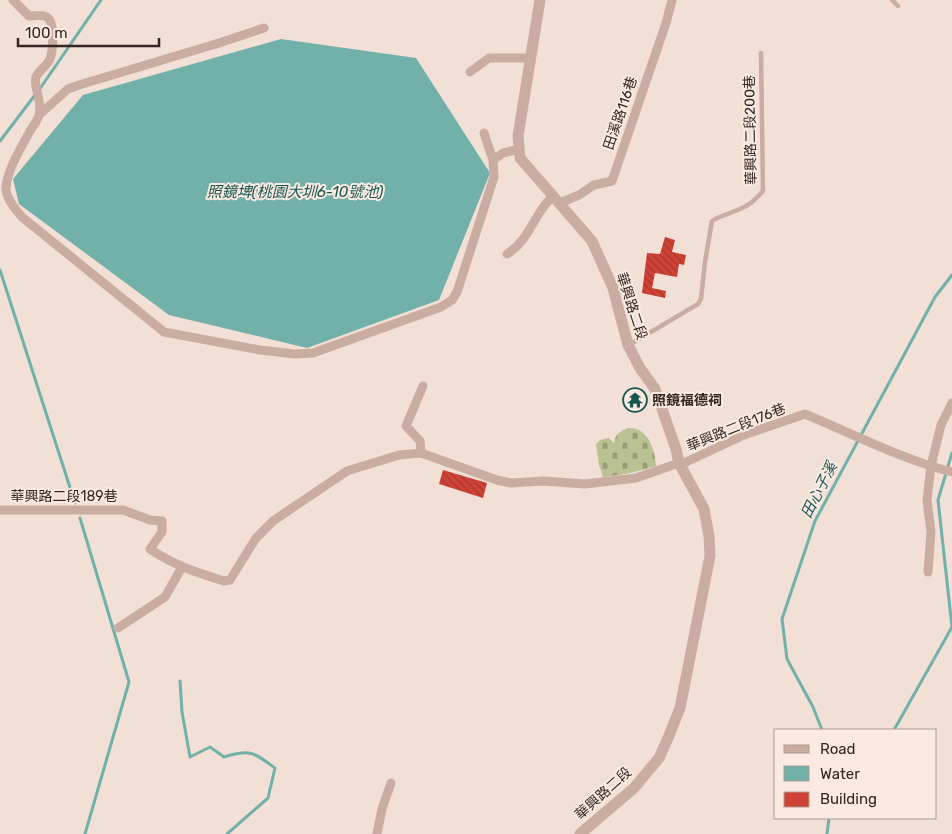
<svg xmlns="http://www.w3.org/2000/svg" width="952" height="834" viewBox="0 0 952 834" font-family="Rubik,'Noto Sans TC',sans-serif">
<style>
.cemetery{fill:url(#cemetery-stones)}
.water{fill:#72b1a9}
.lines{fill:none;stroke-linecap:round;stroke-linejoin:round}
.stream{stroke:#72b1a9;stroke-width:3}
.building{fill:url(#building-back-hatch)}
.service{stroke:#caada0;stroke-width:4.5}
.minor{stroke:#caada0;stroke-width:9}
.tertiary{stroke:#caada0;stroke-width:11}
.labels{text-anchor:middle;stroke-width:4;stroke-linejoin:round;paint-order:stroke}
.street-label{font-size:14px;fill:#342624;stroke:#faeae1}
.poi-label{font-size:14px;font-weight:bold;fill:#342624;stroke:#faeae1;text-anchor:start}
.water-label{font-size:15px;font-style:italic;fill:#175751;stroke:#faeae1}
</style>
<defs>
<pattern id="cemetery-stones" width="16" height="16" patternUnits="userSpaceOnUse" patternTransform="scale(1.25)"><rect width="16" height="16" fill="#bac294"/><path d="M2 7V4a2 2 0 0 1 4 0v3zM10 15v-3a2 2 0 0 1 4 0v3z" fill="#989d79"/></pattern>
<pattern id="building-back-hatch" width="6" height="6" patternUnits="userSpaceOnUse" patternTransform="scale(1.25)"><rect width="6" height="6" fill="#cf4236"/><path d="M-1 5l2 2M0 0l6 6M5-1l2 2" fill="none" stroke="#a9372d"/></pattern>
</defs>
<rect width="100%" height="100%" fill="#f2dfd5"/>
<!-- cemetery -->
<path class="cemetery" d="M628 428C648 427 655 449 656 466 638 472 622 475 603 477L599 465 596 444 600 440 609 438 614 443 624 471 614 443C615 434 621 431 628 428Z"/>
<!-- water -->
<path class="water" d="M281 39 416 58 490 173 439 300 307 348 169 315 19 204 13 179 83 95Z"/>
<g class="lines">
<!-- stream -->
<g class="stream">
<path d="M39 90 101 0"/>
<path d="M0 141 35 95"/>
<path d="M0 270 75 503"/>
<path d="M80 518 129 682 85 834"/>
<path d="M180 681 182 712 190 757 210 747 224 757C251 749 253 752 275 768L268 798 227 834"/>
<path d="M822 730 813 707 787 659 782 619 815 521 935 297 952 275"/>
<path d="M894 730 952 627 938 500 952 453"/>
<path d="M827 834 829 818"/>
</g>
</g>
<!-- building -->
<g class="building">
<path d="M665 237 675 240 672 252 686 255 684 265 679 264 677 277 655 273 652 288 666 291 665 298 642 293 647 253 660 254Z"/>
<path d="M443 470 487 483 483 498 439 484Z"/>
</g>
<g class="lines">
<!-- service -->
<g class="service">
<path d="M892 0 898 6"/>
<path d="M629 345 698 304 701 299 705 262 712 221C724 213 740 212 752 202 756 199 759 195 763 191L761 53"/>
</g>
<!-- minor -->
<g class="minor">
<path d="M13 0 29 16C35 16 43 14 48 18 55 24 53 50 50 59 47 66 39 70 36 77 33 87 43 102 39 115 38 120 33 126 30 131 21 148 8 168 6 187 5 197 15 209 22 217L164 332 260 350 295 354 313 353 441 307 452 300 457 292 494 177 493 160 484 133"/>
<path d="M470 72 489 58H530"/>
<path d="M40 114 68 89 79 85 219 43 264 28"/>
<path d="M493 160 503 153 519 149"/>
<path d="M560 203 579 195 594 185 612 181 666 23 672 0"/>
<path d="M507 254C530 240 534 213 553 196"/>
<path d="M421 453 420 441 406 426 423 386"/>
<path d="M0 510H123L150 520 162 521V532L150 549C173 565 198 573 224 581L230 580 256 538 273 521 347 471 399 455 421 453 497 480 511 483 543 481 585 484 636 478 679 463H684L744 435 805 414C853 434 901 459 952 472"/>
<path d="M928 572 931 532 927 500 931 466 941 425 952 403"/>
<path d="M118 628 165 597 182 567"/>
<path d="M377 834 382 809 391 783"/>
</g>
<!-- tertiary -->
<path class="tertiary" d="M540 0 518 136 520 158 592 241 613 288 628 345 640 368 655 389 676 449 679 463 704 509 709 536 710 556 680 708 668 738 659 758 634 788 580 834"/>
</g>
<!-- icons -->
<defs>
<g id="temple-ring" transform="scale(1.25)"><circle r="9.5" fill="#faeae1" stroke="#175751" stroke-width="1.5"/><path d="M0-6L5-2H3V0L6.5 2.5H4V6H1.5V3h-3V6H-4V2.5H-6.5L-3 0V-2H-5Z" fill="#175751"/></g>
</defs>
<g fill-rule="evenodd">
<use href="#temple-ring" x="635" y="400"/>
</g>
<g class="labels">
<!-- street labels -->
<g class="street-label">
<text transform="translate(620 113) rotate(-71)" y="5">田溪路116巷</text>
<text transform="translate(750 130) rotate(-91)" y="5">華興路二段200巷</text>
<text transform="translate(632 306) rotate(72)" y="5">華興路二段</text>
<text transform="translate(736 427) rotate(-22)" y="5">華興路二段176巷</text>
<text x="64" y="501">華興路二段189巷</text>
<text transform="translate(603 793) rotate(-42)" y="5">華興路二段</text>
</g>
<!-- poi labels -->
<g class="poi-label">
<text x="652" y="405">照鏡福德祠</text>
</g>
<!-- water labels -->
<g class="water-label">
<text x="295" y="197">照鏡埤(桃園大圳6-10號池)</text>
<text transform="translate(819 490) rotate(-63)" y="5">田心子溪</text>
</g>
</g>
<!-- legend -->
<rect x="774" y="729" width="162" height="90" fill="#faeae1" stroke="#ab9c95"/>
<rect x="784" y="745" width="25" height="8" fill="#caada0" stroke="#ab9c95"/>
<text x="820" y="754" font-size="15" fill="#342624">Road</text>
<rect x="784" y="766" width="25" height="15" fill="#72b1a9" stroke="#ab9c95"/>
<text x="820" y="779" font-size="15" fill="#342624">Water</text>
<rect x="784" y="792" width="25" height="15" fill="#cf4236" stroke="#ab9c95"/>
<text x="820" y="804" font-size="15" fill="#342624">Building</text>
<!-- scale -->
<path d="M18 38v8h141v-8" fill="none" stroke="#342624" stroke-width="2.5"/>
<text x="25" y="38" font-size="15" fill="#342624" stroke="#faeae1" stroke-width="4" paint-order="stroke">100 m</text>
</svg>
